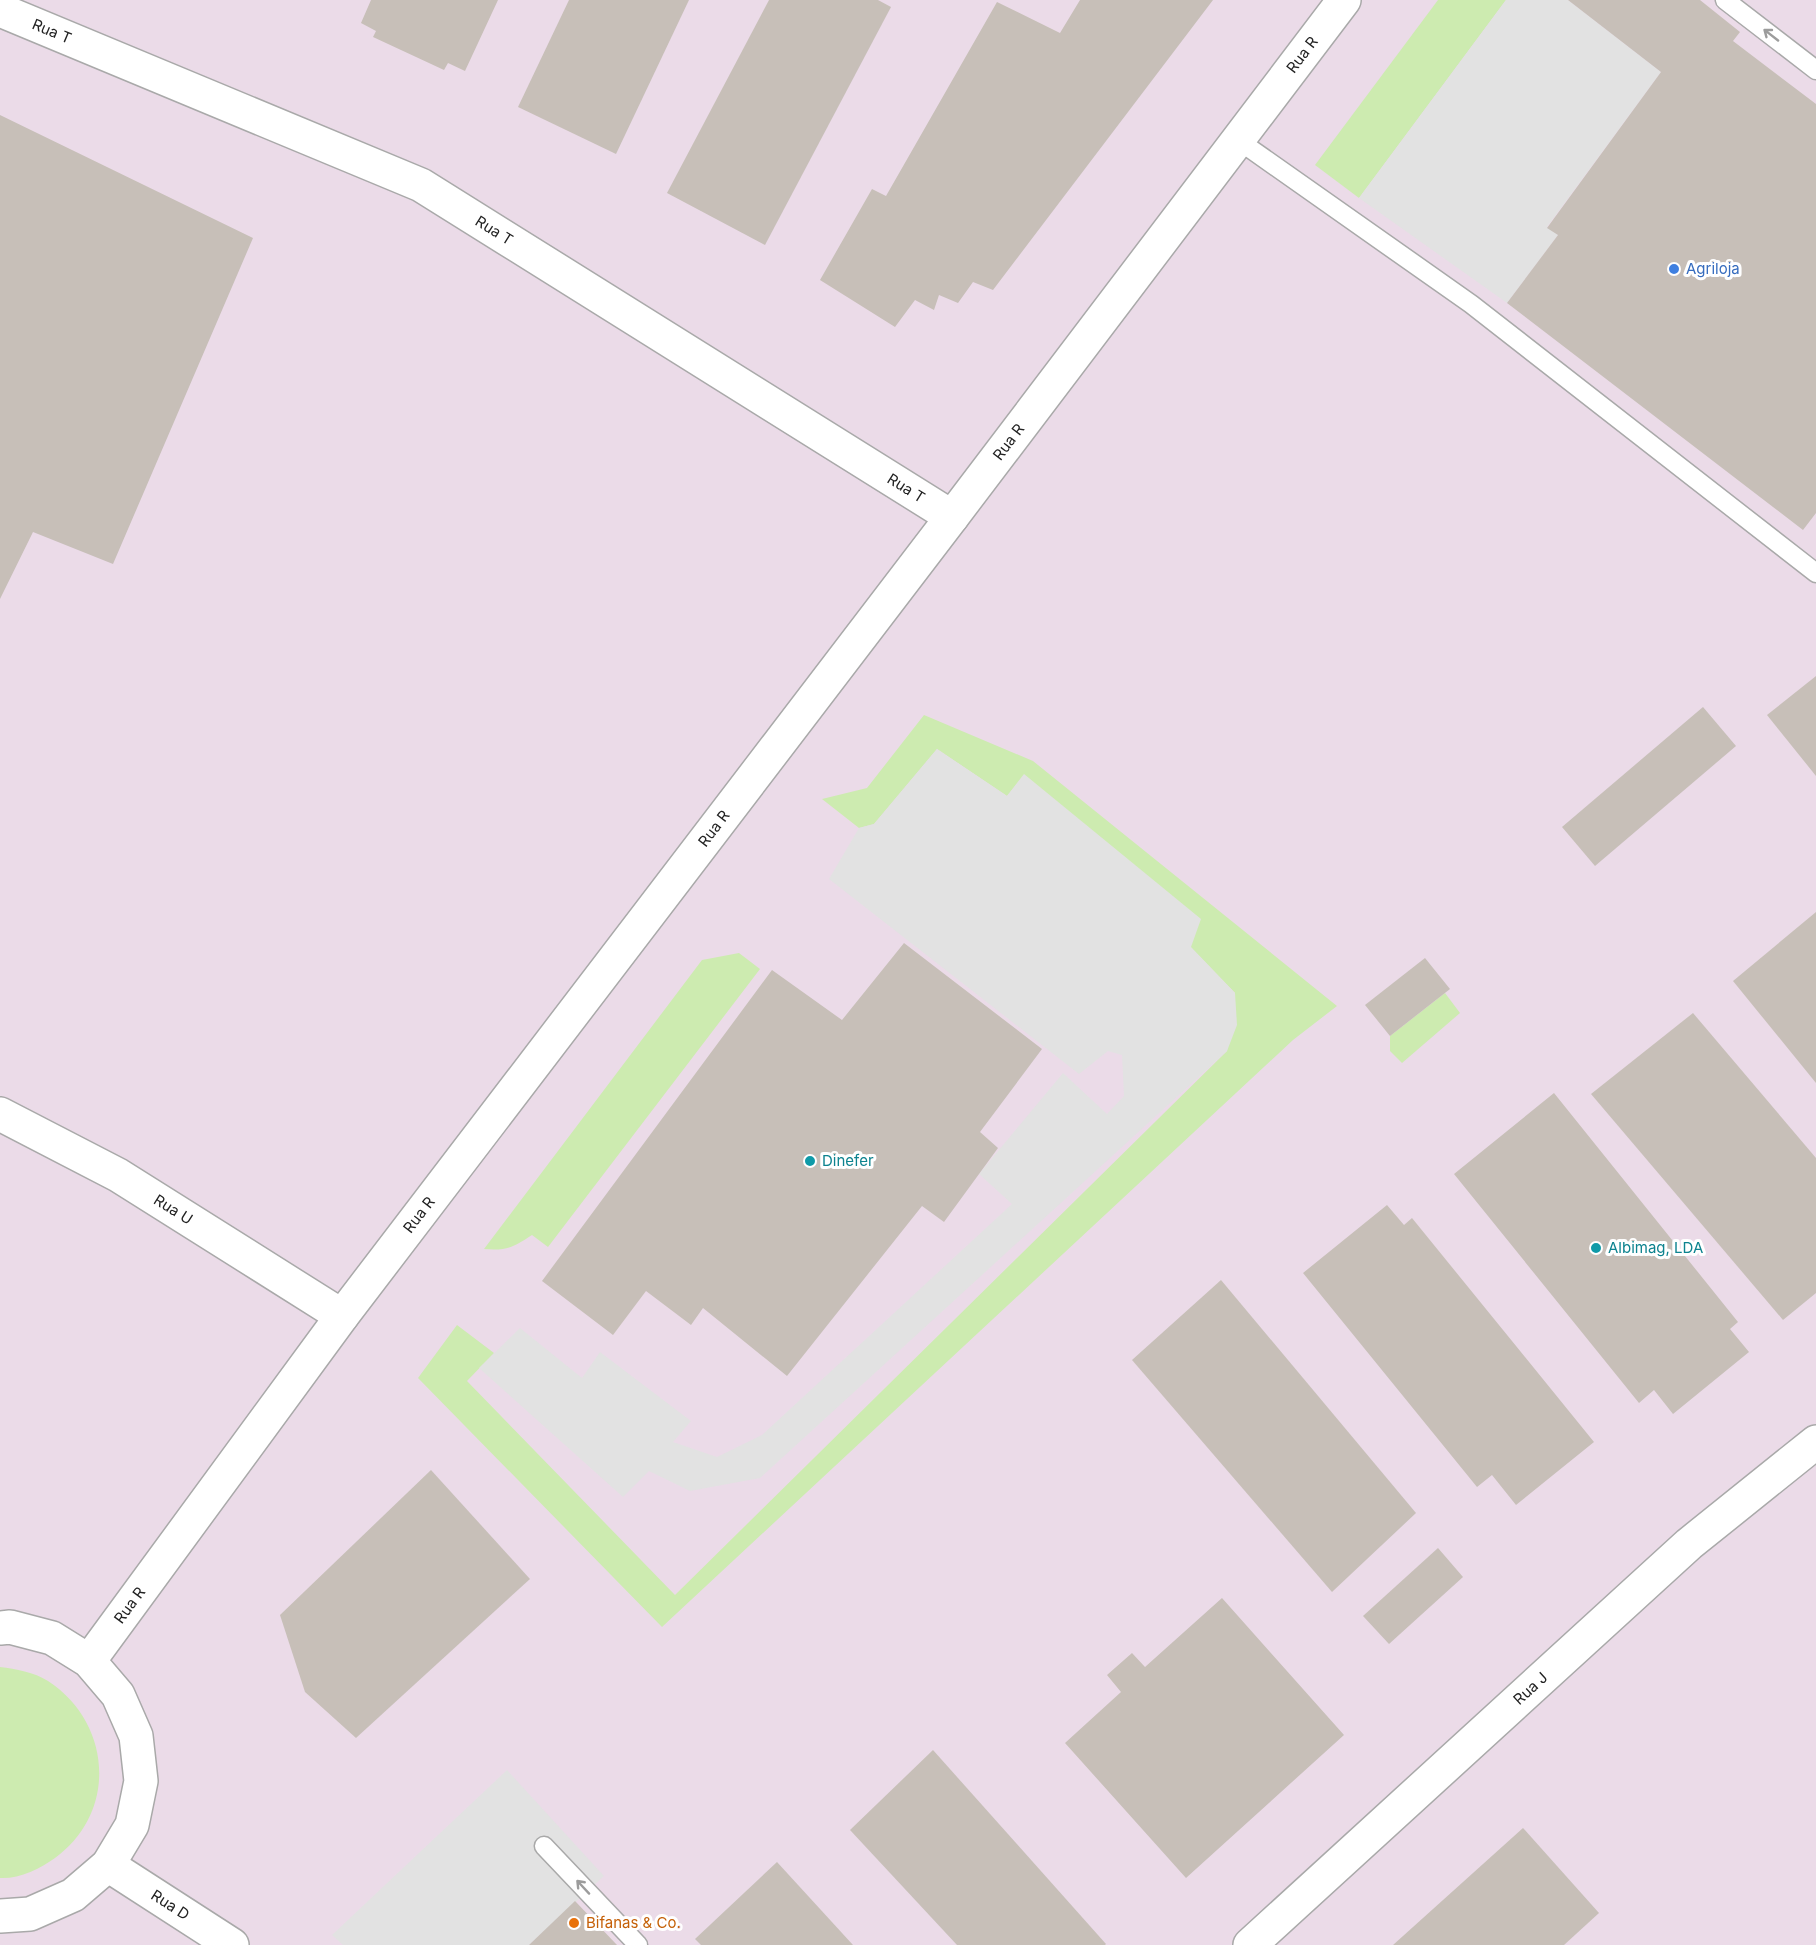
<svg xmlns="http://www.w3.org/2000/svg" width="1816" height="1945" viewBox="0 0 1816 1945" font-family="Inter,sans-serif">
<style>
.industrial{fill:#ebdbe8}
.grass{fill:#cdebb0}
.parking{fill:#e2e2e2}
.building{fill:#c7bfb8}
.lines{fill:none;stroke-linecap:round;stroke-linejoin:round}
.lane-casing{stroke:#a9a9a9;stroke-width:21}
.street-casing{stroke:#a9a9a9;stroke-width:36}
.lane{stroke:#fff;stroke-width:18}
.street{stroke:#fff;stroke-width:33}
.oneway{stroke:#9c9c9c}
.shop-dot{fill:#3f7fe0;stroke:#fff;stroke-width:2}
.culture-dot{fill:#0f9aa8;stroke:#fff;stroke-width:2}
.food-dot{fill:#e8710a;stroke:#fff;stroke-width:2}
.labels{text-anchor:middle;stroke-width:6;stroke-linejoin:round;paint-order:stroke}
.street-label{font-size:15px;fill:#222;stroke:#fff}
.shop-label{font-size:15px;fill:#366cbe;stroke:#fff;text-anchor:start}
.culture-label{font-size:15px;fill:#0d838f;stroke:#fff;text-anchor:start}
.food-label{font-size:15px;fill:#c56008;stroke:#fff;text-anchor:start}
</style>
<rect width="100%" height="100%" fill="#f2efe9"/>
<!-- industrial -->
<rect class="industrial" x="0" y="0" width="1816" height="1945"/>
<!-- grass -->
<g class="grass">
<path d="M1438 0H1506L1359 198 1315 165Z"/>
<path d="M924 715 1033 761 1337 1006 1293 1040 662 1627 418 1378 457 1325 494 1353 467 1381 675 1595 1227 1051 1235 993 1024 775 1007 796 937 749 874 824 859 828 822 799 867 788Z"/>
<path d="M739 953 760 969 548 1247 532 1235C514 1247 507 1251 484 1249L702 960Z"/>
<path d="M1445 993 1460 1013 1402 1063 1390 1051V1036Z"/>
<path d="M0 1667C16 1669 34 1672 48 1681 112 1723 118 1812 55 1858 40 1869 19 1879 0 1878Z"/>
</g>
<!-- parking -->
<g class="parking">
<path d="M1506 0H1568L1661 72 1547 227 1558 235 1507 303 1359 198Z"/>
<path d="M937 749 1007 796 1024 774 1201 919 1191 947 1235 993 1237 1025 1227 1051 760 1478 690 1491 649 1471 623 1497 479 1368 520 1328 582 1378 600 1352 691 1421 673 1442 717 1457 762 1435 1012 1204 979 1174 1063 1073 1107 1114 1124 1096 1122 1055 1108 1051 1079 1074 829 879 859 828 874 824Z"/>
<path d="M507 1770 604 1876 529 1945H343L332 1935Z"/>
</g>
<!-- building -->
<g class="building">
<path d="M371 0H498L465 71 448 63 444 70 373 37 376 31 361 23Z"/>
<path d="M569 0H689L616 154 518 107Z"/>
<path d="M769 0H878L891 7 765 245 667 193Z"/>
<path d="M1080 0H1213L993 290 973 282 958 303 939 295 934 310 915 300 895 327 820 280 872 189 886 196 997 2 1060 33Z"/>
<path d="M1568 0H1700L1740 32 1733 41 1816 104V513L1803 530 1507 303 1558 235 1547 228 1661 72Z"/>
<path d="M0 115 253 238 113 564 33 532 0 599Z"/>
<path d="M1816 676V776L1767 715Z"/>
<path d="M1703 707 1736 746 1595 866 1562 827Z"/>
<path d="M1816 912V1083L1733 981Z"/>
<path d="M904 943 1042 1049 980 1132 998 1148 944 1222 922 1206 787 1376 703 1308 691 1325 646 1291 613 1335 542 1281 772 970 842 1020Z"/>
<path d="M1425 958 1450 989 1390 1036 1365 1005Z"/>
<path d="M1693 1013 1816 1158V1293L1783 1320 1591 1094Z"/>
<path d="M1554 1093 1738 1322 1730 1329 1749 1352 1673 1414 1654 1390 1639 1403 1454 1174Z"/>
<path d="M1387 1205 1404 1225 1412 1218 1594 1442 1516 1505 1492 1475 1477 1487 1303 1273Z"/>
<path d="M1221 1280 1416 1513 1332 1592 1132 1360Z"/>
<path d="M431 1470 530 1579 356 1738 305 1692 280 1615Z"/>
<path d="M1438 1548 1463 1577 1389 1644 1363 1616Z"/>
<path d="M1222 1598 1344 1735 1186 1878 1065 1743 1121 1692 1107 1675 1132 1653 1145 1667Z"/>
<path d="M933 1750 1106 1944 1105 1945H957L850 1830Z"/>
<path d="M1523 1828 1599 1913 1564 1945H1393Z"/>
<path d="M777 1862 853 1945H701L695 1939Z"/>
<path d="M575 1901 617 1945H529Z"/>
</g>
<g class="lines">
<!-- lane casing -->
<g class="lane-casing">
<g id="lane">
<path d="M1725 0 1816 70"/>
<path d="M1238 140 1471 304 1816 573"/>
<path d="M544 1846 638 1945"/>
</g>
</g>
<!-- street casing -->
<g class="street-casing">
<g id="street">
<path id="s1" d="M0 10 421 185 952 517"/>
<path id="s2" d="M0 1114 118 1175 342 1316"/>
<path d="M0 1628 10 1627 52 1638 89 1661 118 1695 136 1736 141 1781 132 1825 108 1865 73 1895 30 1914 0 1916"/>
<path id="s3" d="M89 1661 342 1316 952 517 1344 0"/>
<path id="s4" d="M108 1865 232 1945"/>
<path id="s5" d="M1250 1945 1689 1544 1816 1442"/>
</g>
</g>
<!-- lane -->
<use href="#lane" class="lane"/>
<!-- street -->
<use href="#street" class="street"/>
</g>
<!-- one-way arrows -->
<defs><path id="oneway-shaft" d="M-6 0H5M1.5-3L5.5 0L1.5 3" fill="none" stroke-width="1.6" stroke-linecap="round" stroke-linejoin="round" transform="scale(1.5)"/></defs>
<g class="oneway">
<use href="#oneway-shaft" transform="translate(1771 35) rotate(-142)"/>
<use href="#oneway-shaft" transform="translate(583 1887) rotate(-133)"/>
</g>
<!-- markers -->
<circle class="shop-dot" cx="1674" cy="269" r="6"/>
<g class="culture-dot">
<circle cx="810" cy="1161" r="6"/>
<circle cx="1596" cy="1248" r="6"/>
</g>
<circle class="food-dot" cx="574" cy="1923" r="6"/>
<g class="labels">
<!-- street labels -->
<g class="street-label">
<text dy="5" stroke="none"><textPath href="#s1" startOffset="56">Rua T</textPath></text>
<text dy="5" stroke="none"><textPath href="#s3" startOffset="2013">Rua R</textPath></text>
<text dy="5" stroke="none"><textPath href="#s1" startOffset="542">Rua T</textPath></text>
<text dy="5" stroke="none"><textPath href="#s3" startOffset="1527">Rua R</textPath></text>
<text dy="5" stroke="none"><textPath href="#s1" startOffset="1028">Rua T</textPath></text>
<text dy="5" stroke="none"><textPath href="#s3" startOffset="1041">Rua R</textPath></text>
<text dy="5" stroke="none"><textPath href="#s2" startOffset="198">Rua U</textPath></text>
<text dy="5" stroke="none"><textPath href="#s3" startOffset="555">Rua R</textPath></text>
<text dy="5" stroke="none"><textPath href="#s3" startOffset="69">Rua R</textPath></text>
<text dy="5" stroke="none"><textPath href="#s5" startOffset="380">Rua J</textPath></text>
<text dy="5" stroke="none"><textPath href="#s4" startOffset="74">Rua D</textPath></text>
</g>
<!-- shop labels -->
<g class="shop-label">
<text x="1686" y="274">Agriloja</text>
</g>
<!-- culture labels -->
<g class="culture-label">
<text x="822" y="1166">Dinefer</text>
<text x="1608" y="1253">Albimag, LDA</text>
</g>
<!-- food labels -->
<g class="food-label">
<text x="586" y="1928">Bifanas &amp; Co.</text>
</g>
</g>
</svg>
